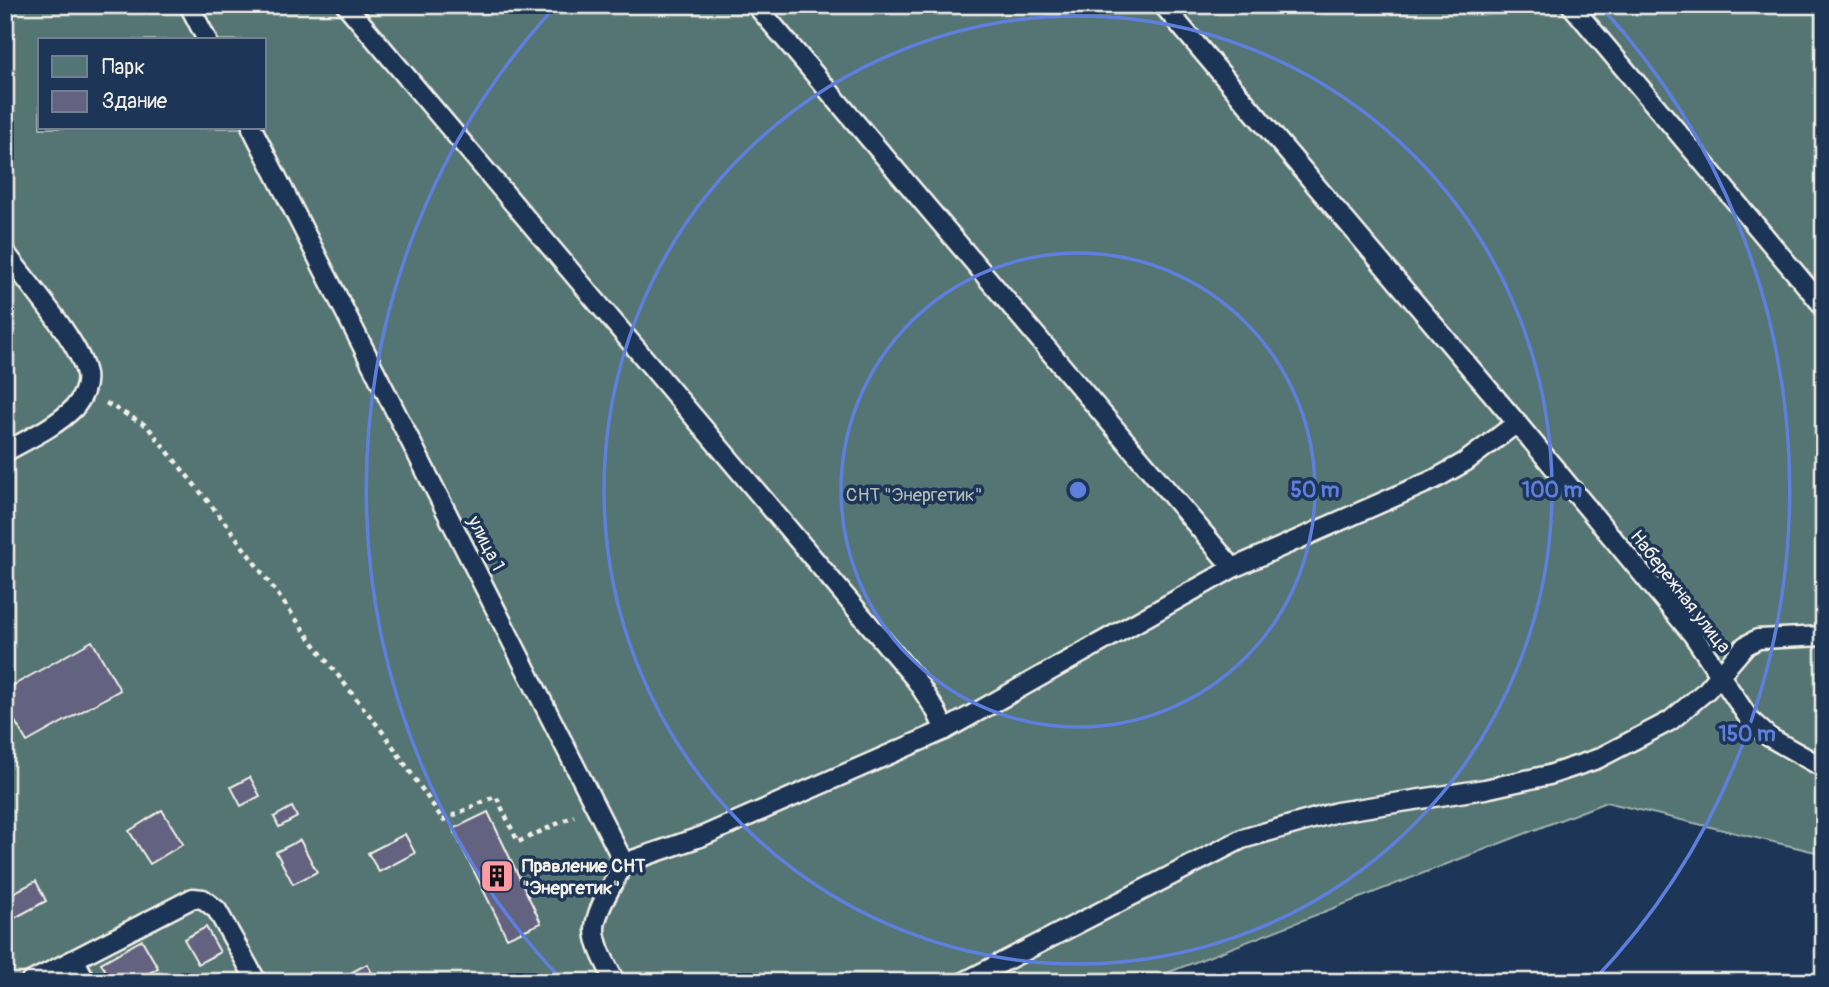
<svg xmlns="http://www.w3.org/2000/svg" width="1829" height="987" viewBox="0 0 1829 987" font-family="Pangolin,sans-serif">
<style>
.green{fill:#547575;stroke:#a4b3ae;stroke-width:2;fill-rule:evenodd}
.building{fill:#646281;stroke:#f4f1e8;stroke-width:2}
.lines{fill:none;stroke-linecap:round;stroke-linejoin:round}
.service-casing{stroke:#f4f1e8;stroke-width:23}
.path{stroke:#f4f1e8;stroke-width:4.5;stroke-dasharray:5 5;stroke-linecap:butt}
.service{stroke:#1d3557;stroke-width:18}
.ring{fill:none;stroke:#5e7fdd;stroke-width:3.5}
.labels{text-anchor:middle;stroke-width:7;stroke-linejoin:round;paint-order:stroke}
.park-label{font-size:19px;fill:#b4bfba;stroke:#1d3557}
.street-label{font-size:19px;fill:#f4f1e8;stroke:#1d3557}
.poi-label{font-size:19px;font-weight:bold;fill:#f4f1e8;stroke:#1d3557;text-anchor:start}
.centre{fill:#5e7fdd;stroke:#1d3557;stroke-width:3.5}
.ring-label{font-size:21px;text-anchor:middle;font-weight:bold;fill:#5e7fdd;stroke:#1d3557;stroke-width:7;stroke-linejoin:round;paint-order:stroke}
</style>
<rect width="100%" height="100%" fill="#1d3557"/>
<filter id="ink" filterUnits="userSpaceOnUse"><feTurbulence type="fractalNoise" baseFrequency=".0143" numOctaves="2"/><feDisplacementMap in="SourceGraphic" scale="14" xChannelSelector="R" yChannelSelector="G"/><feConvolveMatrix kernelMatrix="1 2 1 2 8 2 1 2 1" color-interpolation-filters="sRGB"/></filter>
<g filter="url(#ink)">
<!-- green -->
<path class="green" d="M5 5H1824V854L1606 802 1144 982H5ZM40 40H264V128H40Z"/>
<!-- building -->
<g class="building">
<path d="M92 641 120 690 27 742 5 704V690Z"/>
<path d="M250 777 260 796 241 806 231 787Z"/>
<path d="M292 807 297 817 279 827 274 817Z"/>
<path d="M162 810 183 844 150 864 129 831Z"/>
<path d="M488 812 541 923 507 938 453 829Z"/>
<path d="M405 834 415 853 379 872 368 853Z"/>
<path d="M300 840 317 872 293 884 276 852Z"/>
<path d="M36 881 46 901 13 919 5 905V897Z"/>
<path d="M206 927 220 952 198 964 184 939Z"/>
<path d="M142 940 158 968 133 982H112L101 963Z"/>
<path d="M367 964 377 982H343L341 978Z"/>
</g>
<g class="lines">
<!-- service casing -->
<g class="service-casing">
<g id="service">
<path d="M189 5 207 40"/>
<path d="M346 5 916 680 936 711 945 730"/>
<path d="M756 5 1233 568"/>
<path d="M1163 5 1517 423 1693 635 1750 720 1769 737 1824 768"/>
<path d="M1571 5 1824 307"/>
<path d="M252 128 624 863"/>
<path d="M5 252C26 281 80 342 86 374 88 386 82 399 74 408 55 427 28 439 5 452"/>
<path d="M624 863 703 836 945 730 1233 568 1435 479 1465 462 1517 423"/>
<path d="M75 960 86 982"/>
<path d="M30 982 193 898 203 899 217 910 257 982"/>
<path d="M615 982C607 965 596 948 595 930 594 912 616 879 624 863"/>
<path d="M964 982 1242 839 1337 812 1485 789 1549 775 1597 759 1670 721 1707 690 1745 646 1758 639 1824 636"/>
</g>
</g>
<!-- path -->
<path class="path" d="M106 403 147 426 227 525 325 659 385 735 443 820 496 796 518 842 574 816"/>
<!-- service -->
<use href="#service" class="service"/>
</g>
</g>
<!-- distance rings -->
<g class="ring">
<circle cx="1078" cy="490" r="237"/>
<circle cx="1078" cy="490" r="474"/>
<path d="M562 980A712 712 0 0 1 553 9M1603 9A712 712 0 0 1 1594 980"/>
</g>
<!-- icons -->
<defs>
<g id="building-square" transform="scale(1.75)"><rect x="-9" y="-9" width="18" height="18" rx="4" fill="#ff9aa2" stroke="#1d3557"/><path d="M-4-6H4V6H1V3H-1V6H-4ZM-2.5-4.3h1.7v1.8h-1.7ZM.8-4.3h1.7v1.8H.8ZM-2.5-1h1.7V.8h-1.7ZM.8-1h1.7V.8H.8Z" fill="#111"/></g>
</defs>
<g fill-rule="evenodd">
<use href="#building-square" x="497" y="876"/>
</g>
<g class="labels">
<!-- park labels -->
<g class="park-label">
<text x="914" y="501">СНТ "Энергетик"</text>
</g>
<!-- street labels -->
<g class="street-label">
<text transform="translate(487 543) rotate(63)" y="7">улица 1</text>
<text transform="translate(1681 591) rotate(52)" y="7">Набережная улица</text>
</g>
<!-- poi labels -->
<g class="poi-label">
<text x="522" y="872">Правление СНТ<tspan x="522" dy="22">"Энергетик"</tspan></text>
</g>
</g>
<circle cx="1078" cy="490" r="10" class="centre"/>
<g class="ring-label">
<text x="1315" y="497">50 m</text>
<text x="1552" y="497">100 m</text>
<text x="1747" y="741">150 m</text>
</g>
<!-- margin -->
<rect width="1829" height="987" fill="none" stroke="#1d3557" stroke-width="28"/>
<rect x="14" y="14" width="1801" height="959" fill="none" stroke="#f4f1e8" stroke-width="2.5" filter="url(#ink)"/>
<!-- legend -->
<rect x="38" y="38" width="228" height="91" fill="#1d3557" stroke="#738091" stroke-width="2"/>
<rect x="52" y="56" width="35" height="21" fill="#547575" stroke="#738091" stroke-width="2"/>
<text x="102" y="74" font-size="21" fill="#f4f1e8">Парк</text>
<rect x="52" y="91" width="35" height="21" fill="#646281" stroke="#738091" stroke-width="2"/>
<text x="102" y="108" font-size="21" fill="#f4f1e8">Здание</text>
</svg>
